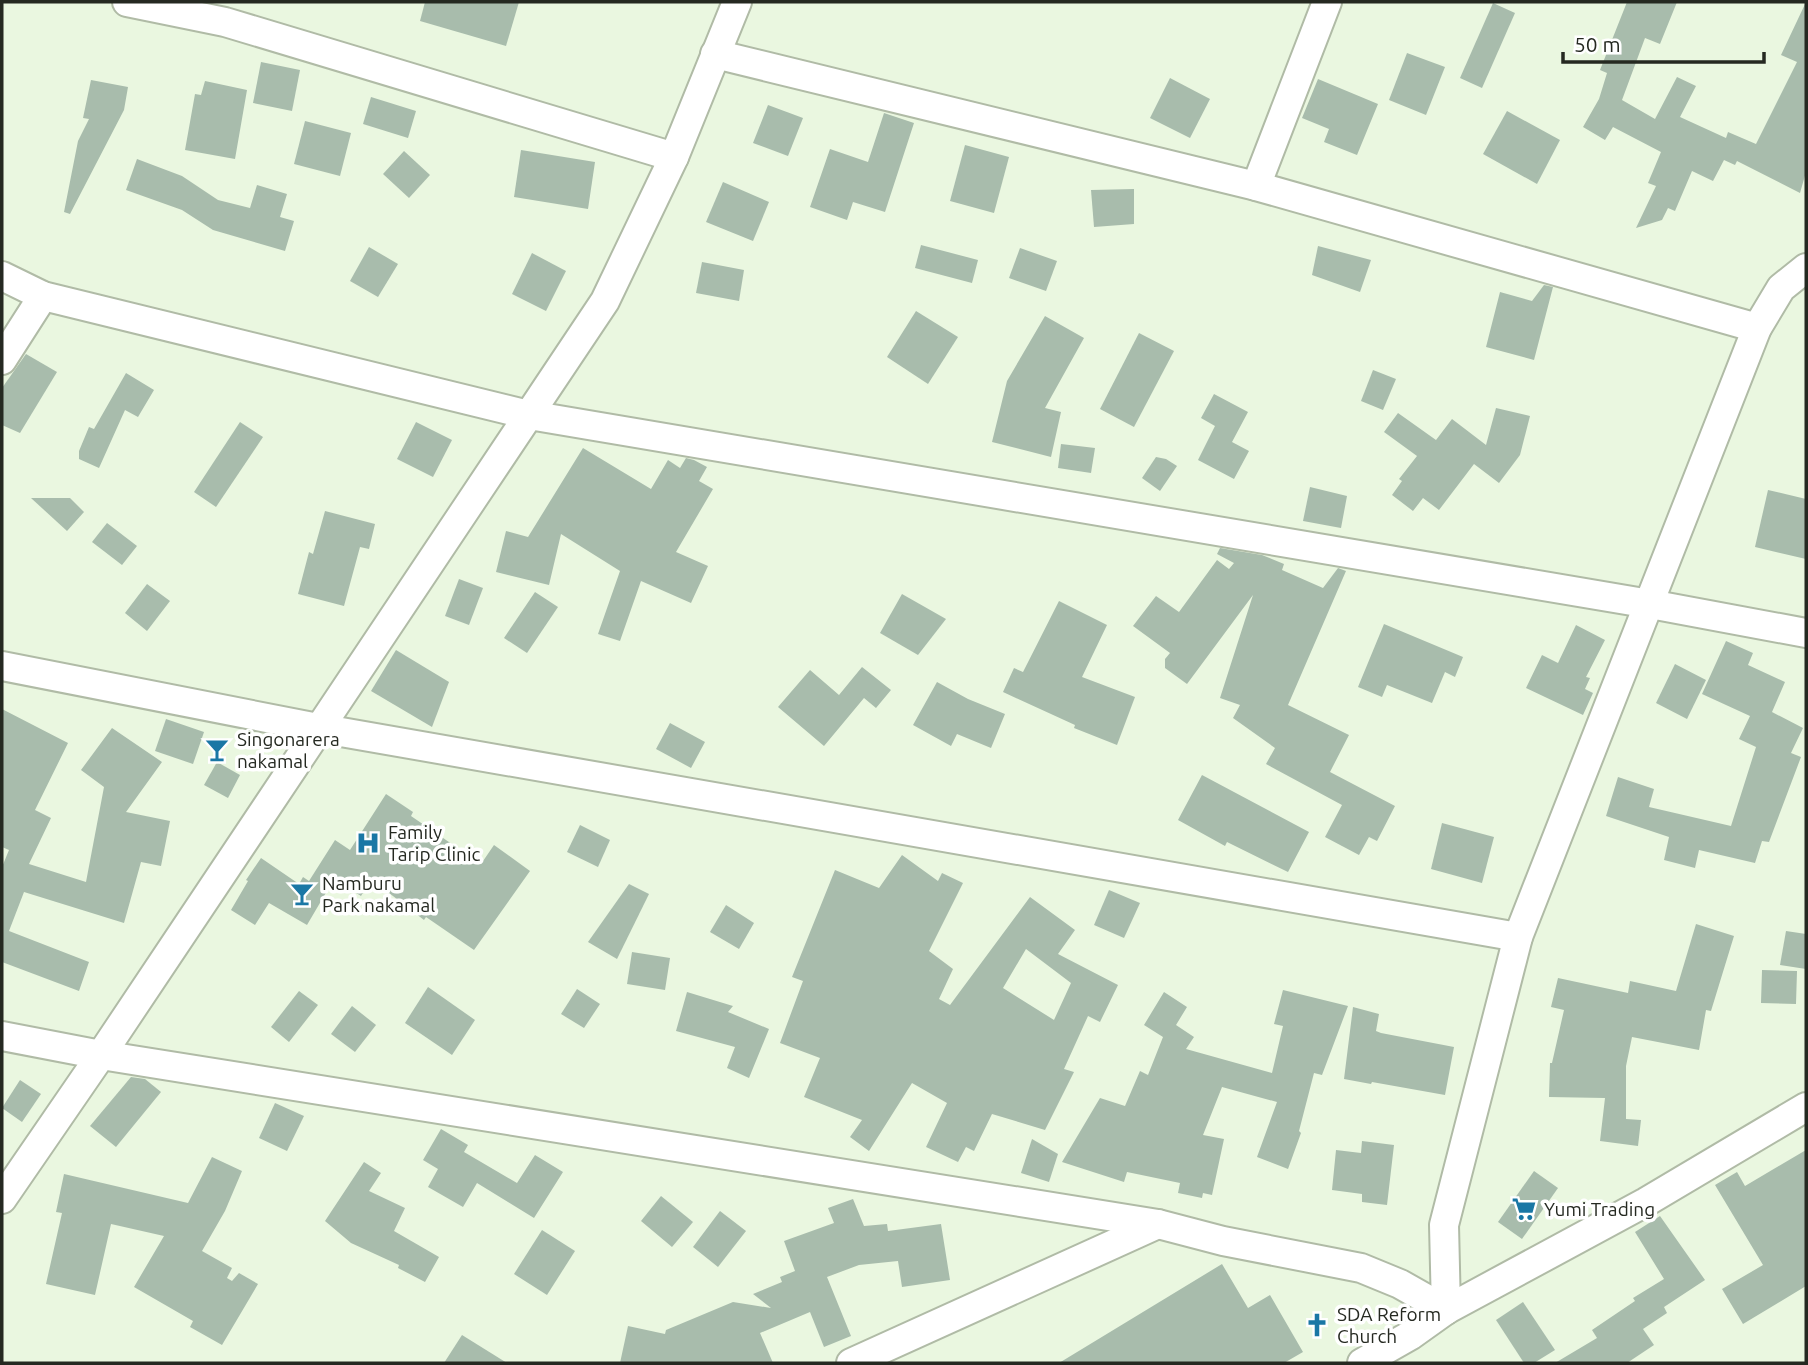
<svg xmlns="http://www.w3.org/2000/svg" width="1808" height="1365" viewBox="0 0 1808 1365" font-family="Ubuntu,sans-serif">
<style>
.building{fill:#a8bcac;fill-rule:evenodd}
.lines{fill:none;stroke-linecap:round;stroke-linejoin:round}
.street-casing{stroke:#b0bba6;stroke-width:32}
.street{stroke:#fff;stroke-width:28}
.labels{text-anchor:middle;stroke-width:7;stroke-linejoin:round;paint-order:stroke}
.poi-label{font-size:19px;fill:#252921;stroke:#fff;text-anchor:start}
</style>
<rect width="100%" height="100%" fill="#eaf7e0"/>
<!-- building -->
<g class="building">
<path d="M425 2H519L506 46 420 21Z"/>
<path d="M1627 2H1677L1660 44 1645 38 1622 100 1655 119 1677 77 1696 86 1680 117 1726 138 1728 132 1756 144 1797 62 1781 55 1806 2V172L1800 193 1737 161 1735 165 1724 160 1713 181 1692 171 1675 211 1668 208 1662 220 1636 228 1656 186 1648 183 1661 152 1613 127 1605 140 1583 127 1599 99 1607 73 1600 70Z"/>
<path d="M1493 3 1515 13 1482 88 1460 78Z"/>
<path d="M1407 53 1445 67 1426 115 1389 100Z"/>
<path d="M261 62 300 70 292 111 253 103Z"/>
<path d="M1170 78 1210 99 1190 138 1150 118Z"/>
<path d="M1318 79 1378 104 1357 155 1324 142 1329 129 1302 118Z"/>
<path d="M91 80 128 87 124 110 70 214 64 212 78 141 89 119 83 118Z"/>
<path d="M205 81 247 90 235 159 185 150 195 94 201 95Z"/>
<path d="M371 97 416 111 408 138 363 124Z"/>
<path d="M768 105 803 118 788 156 753 143Z"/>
<path d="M1507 111 1560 140 1537 184 1483 154Z"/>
<path d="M884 113 914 123 885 212 853 202 847 220 810 207 830 149 868 162Z"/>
<path d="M305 121 351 133 340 176 294 164Z"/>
<path d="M965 145 1009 157 994 213 950 201Z"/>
<path d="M521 150 595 162 588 209 514 197Z"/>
<path d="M404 151 430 175 409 198 383 174Z"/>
<path d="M137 159 182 176 218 200 250 208 257 185 287 194 280 217 294 221 285 251 213 230 182 210 126 190Z"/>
<path d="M723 182 769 202 753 241 706 222Z"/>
<path d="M1134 189V224L1094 227 1091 190Z"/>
<path d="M921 245 978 260 972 283 915 268Z"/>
<path d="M1318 246 1371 260 1360 292 1312 275Z"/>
<path d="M369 247 398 264 378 297 350 281Z"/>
<path d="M1020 248 1057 261 1046 291 1009 278Z"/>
<path d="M532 253 566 271 546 311 512 294Z"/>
<path d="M702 262 744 270 739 301 696 293Z"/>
<path d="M1544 285 1553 287 1534 360 1486 347 1500 292 1532 301Z"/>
<path d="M916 311 958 337 928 384 887 357Z"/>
<path d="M1045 316 1084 338 1045 408 1061 412 1051 457 992 442 1007 381Z"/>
<path d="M1139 333 1174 351 1134 427 1100 409Z"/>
<path d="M26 354 57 372 20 433 2 425V388Z"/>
<path d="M1373 370 1396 379 1383 410 1361 401Z"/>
<path d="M126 373 154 390 138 417 125 410 99 468 79 459V451L89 427 94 429Z"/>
<path d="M1214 394 1248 412 1232 442 1249 451 1234 479 1198 460 1215 426 1201 418Z"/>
<path d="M1496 408 1530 416 1520 455 1499 483 1474 464 1439 510 1423 498 1413 511 1392 495 1402 481 1399 479 1417 456 1384 432 1398 413 1436 440 1452 419 1486 445Z"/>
<path d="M240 422 263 437 216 507 194 492Z"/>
<path d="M416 422 452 440 433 477 397 459Z"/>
<path d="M1061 444 1095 448 1091 473 1058 468Z"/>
<path d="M583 448 651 489 668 460 680 468 686 458 694 460 707 467 699 481 713 489 676 552 708 566 691 603 641 581 620 641 598 634 620 571 561 534 549 585 496 572 506 531 528 537Z"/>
<path d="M1156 457 1166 459 1177 466 1160 491 1142 478Z"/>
<path d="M1310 487 1347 496 1341 528 1303 521Z"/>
<path d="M1768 490 1806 499V559L1755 547Z"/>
<path d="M31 498H70L84 512 67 531Z"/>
<path d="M325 511 375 524 369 549 360 547 344 606 298 594 309 552 313 554Z"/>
<path d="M107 523 137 546 122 565 92 542Z"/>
<path d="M1220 548 1262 555 1284 564 1282 570 1323 588 1338 568 1346 571 1288 705 1349 735 1330 772 1395 806 1377 841 1369 837 1359 855 1325 837 1342 805 1266 764 1275 748 1233 718 1240 705 1220 698 1253 595 1187 684 1165 668V659L1170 653 1133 626 1156 596 1179 612 1217 560 1229 569 1234 563 1217 554Z"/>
<path d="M459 579 483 588 469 625 445 616Z"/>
<path d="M147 584 170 601 147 631 125 613Z"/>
<path d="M535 592 558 607 527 653 504 638Z"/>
<path d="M902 594 946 619 918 655 880 633Z"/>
<path d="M1059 601 1107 625 1082 677 1135 697 1117 745 1074 728 1075 725 1003 692 1014 668 1023 672Z"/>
<path d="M1384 624 1463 657 1455 677 1445 672 1432 703 1387 685 1382 697 1358 687Z"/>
<path d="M1576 625 1605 640 1586 677 1590 678 1585 689 1593 693 1583 715 1526 688 1542 655 1558 663Z"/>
<path d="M1726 641 1753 653 1748 665 1785 682 1772 712 1803 728 1791 753 1801 757 1769 842 1762 841 1755 863 1699 850 1695 868 1664 860 1669 837 1606 816 1618 777 1654 789 1649 807 1731 826 1756 747 1739 739 1750 716 1702 694Z"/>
<path d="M396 650 449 682 432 727 371 691Z"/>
<path d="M1675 664 1706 680 1687 719 1656 703Z"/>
<path d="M862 667 891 690 876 708 864 698 824 746 778 707 810 670 839 695Z"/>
<path d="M937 682 968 699 1005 714 991 748 957 734 951 746 913 725Z"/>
<path d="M2 709 68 743 35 810 51 818 29 864 86 882 104 787 81 770 112 728 162 762 126 812 170 821 161 866 141 862 124 923 24 892 9 931 89 962 79 991 2 962V867L9 850 2 847Z"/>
<path d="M166 719 204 732 193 764 155 751Z"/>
<path d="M670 723 705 742 691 768 656 749Z"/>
<path d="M217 762 240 775 228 798 204 785Z"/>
<path d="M1202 775 1309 832 1288 872 1227 842 1225 846 1178 820Z"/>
<path d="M386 794 413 812 411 816 481 864 494 845 530 871 474 950 426 917 424 920 371 879 361 896 334 879 307 925 269 903 255 925 231 910 248 881 246 880 261 858 299 884 303 877 309 881 335 840 350 850Z"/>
<path d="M1442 823 1494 837 1482 883 1431 869Z"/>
<path d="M580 825 610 840 598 867 567 852Z"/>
<path d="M902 855 938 881 942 873 963 883 929 951 953 969 939 999 950 1005 1030 897 1075 930 1058 954 1118 985 1100 1022 1088 1016 1064 1069 1074 1072 1045 1130 992 1114 974 1151 966 1147 958 1162 926 1147 947 1103 912 1083 869 1151 850 1137 862 1120 804 1097 820 1058 780 1043 803 981 792 977 835 870 879 888ZM1026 949 1071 983 1054 1020 1003 988Z"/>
<path d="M629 884 649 894 617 959 588 942Z"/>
<path d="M1109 890 1140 903 1124 938 1094 925Z"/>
<path d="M726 905 754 923 739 949 710 932Z"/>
<path d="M1696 924 1734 936 1711 1011 1706 1010 1699 1050 1632 1037 1626 1066V1119L1641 1120 1638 1146 1600 1141 1605 1098 1549 1097 1550 1063H1552L1564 1010 1551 1007 1558 978 1628 993 1630 981 1676 991Z"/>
<path d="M1786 931 1806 934V969L1780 965Z"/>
<path d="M632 952 670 958 665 990 627 984Z"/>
<path d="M1762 970 1797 971 1796 1004 1761 1003Z"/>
<path d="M428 987 475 1020 452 1055 405 1023Z"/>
<path d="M577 989 600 1004 584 1028 561 1014Z"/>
<path d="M1283 990 1348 1006 1322 1075 1314 1073 1299 1131 1301 1133 1288 1169 1257 1157 1277 1102 1222 1087 1203 1135 1224 1139 1212 1195 1203 1193 1202 1198 1178 1193 1180 1183 1127 1172 1124 1182 1062 1162 1100 1098 1125 1106 1140 1071 1148 1075 1163 1037 1144 1025 1164 992 1187 1007 1176 1025 1194 1037 1186 1049 1272 1073 1283 1026 1274 1024Z"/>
<path d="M299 991 318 1005 289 1042 271 1027Z"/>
<path d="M687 992 733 1006 728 1012 769 1029 749 1078 727 1068 735 1047 676 1031Z"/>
<path d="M352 1006 376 1025 355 1052 331 1034Z"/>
<path d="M1353 1007 1379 1014 1376 1031 1381 1033 1454 1047 1445 1095 1372 1082 1371 1084 1344 1079Z"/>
<path d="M131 1077 145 1079 161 1092 116 1147 90 1126Z"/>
<path d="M20 1080 41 1094 22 1122 2 1108Z"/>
<path d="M275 1103 304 1116 287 1151 259 1138Z"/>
<path d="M441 1129 468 1145 464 1152 517 1183 535 1155 563 1172 534 1218 477 1183 463 1207 428 1187 438 1169 423 1160Z"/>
<path d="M1032 1139 1058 1154 1049 1182 1021 1173Z"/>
<path d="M1362 1141 1394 1145 1387 1205 1362 1202V1194L1332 1190 1336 1150 1361 1153Z"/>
<path d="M1806 1150V1286L1743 1324 1722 1289 1763 1265 1715 1185 1737 1172 1745 1186Z"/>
<path d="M212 1157 242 1171 225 1211 202 1251 232 1268 227 1278 232 1281 239 1273 258 1284 222 1345 190 1327 193 1321 134 1287 164 1236 111 1224 95 1295 46 1284 62 1213 56 1212 64 1174 188 1203Z"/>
<path d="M364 1162 381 1173 369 1191 405 1208 394 1231 439 1257 425 1282 398 1268 399 1265 351 1243 325 1221Z"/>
<path d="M1534 1171 1558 1188 1522 1239 1498 1222Z"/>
<path d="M661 1196 693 1222 672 1247 641 1221Z"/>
<path d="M853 1199 864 1226 887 1224 888 1231 941 1224 950 1280 902 1287 898 1261 859 1265 827 1277 851 1336 824 1347 810 1312 760 1333 773 1363H620L628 1326 665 1334 666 1330 733 1302 771 1308 753 1294 782 1282 780 1277 795 1271 784 1241 834 1223 828 1208Z"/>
<path d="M720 1211 746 1231 718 1267 693 1247Z"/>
<path d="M1660 1216 1705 1280 1664 1307 1667 1313 1643 1329 1654 1345 1627 1363H1555L1597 1338 1592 1330 1635 1301 1633 1298 1664 1279 1635 1232Z"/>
<path d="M542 1230 575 1251 547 1295 514 1274Z"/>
<path d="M1222 1264 1248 1308 1270 1295 1303 1352 1284 1363H1059Z"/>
<path d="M1523 1302 1555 1350 1534 1363H1524L1496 1320Z"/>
<path d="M462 1335 507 1363H444Z"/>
</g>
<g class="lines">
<!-- street casing -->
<g class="street-casing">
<g id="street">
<path d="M127 2 225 22 674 157"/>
<path d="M715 54 1256 186 1757 328"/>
<path d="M1256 186 1327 2"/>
<path d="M2 276 43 296 529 415 1650 604 1806 633"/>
<path d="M2 360 43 296"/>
<path d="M2 666 318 728 1518 937"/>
<path d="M2 1036 101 1055 1158 1224 1223 1241 1361 1268 1400 1284 1446 1310"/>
<path d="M2 1199 101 1055 605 301 674 157 737 2"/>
<path d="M1446 1310 1444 1225 1518 937 1757 328 1781 288 1806 268"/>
<path d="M851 1363 1158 1224"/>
<path d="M1362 1363 1411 1335 1446 1310 1646 1202 1806 1107"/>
</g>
</g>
<!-- street -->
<use href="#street" class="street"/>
</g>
<!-- icons -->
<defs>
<g id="bar-bare" transform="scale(1.89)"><path d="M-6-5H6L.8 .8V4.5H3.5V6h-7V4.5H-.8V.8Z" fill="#1a77a5" stroke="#fff" stroke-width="2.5" paint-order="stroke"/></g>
<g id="hospital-bare" transform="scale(1.89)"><path d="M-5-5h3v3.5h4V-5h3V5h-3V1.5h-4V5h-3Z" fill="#1a77a5" stroke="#fff" stroke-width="2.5" paint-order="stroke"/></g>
<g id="supermarket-bare" transform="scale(1.89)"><path d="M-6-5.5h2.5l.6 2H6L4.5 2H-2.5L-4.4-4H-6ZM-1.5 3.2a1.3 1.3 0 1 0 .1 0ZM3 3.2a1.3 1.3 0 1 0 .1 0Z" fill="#1a77a5" stroke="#fff" stroke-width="2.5" paint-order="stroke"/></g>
<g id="church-bare" transform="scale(1.89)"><path d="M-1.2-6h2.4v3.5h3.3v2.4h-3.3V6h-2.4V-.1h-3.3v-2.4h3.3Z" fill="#1a77a5" stroke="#fff" stroke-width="2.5" paint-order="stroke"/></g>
</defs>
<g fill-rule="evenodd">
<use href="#bar-bare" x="217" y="750"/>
<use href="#hospital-bare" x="368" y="843"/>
<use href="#bar-bare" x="302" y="894"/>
<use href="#supermarket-bare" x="1524" y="1209"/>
<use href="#church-bare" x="1317" y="1325"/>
</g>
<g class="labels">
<!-- poi labels -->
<g class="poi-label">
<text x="237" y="746">Singonarera<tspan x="237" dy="22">nakamal</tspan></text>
<text x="388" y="839">Family<tspan x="388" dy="22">Tarip Clinic</tspan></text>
<text x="322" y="890">Namburu<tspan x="322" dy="22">Park nakamal</tspan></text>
<text x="1544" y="1216">Yumi Trading</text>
<text x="1337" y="1321">SDA Reform<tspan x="1337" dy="22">Church</tspan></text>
</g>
</g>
<!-- border -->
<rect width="1808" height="1365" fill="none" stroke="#252921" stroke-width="7"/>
<!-- scale -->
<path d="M1563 52v10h201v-10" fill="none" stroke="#252921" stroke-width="3.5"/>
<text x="1574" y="52" font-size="21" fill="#252921" stroke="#ffffff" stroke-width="5" paint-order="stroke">50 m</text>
</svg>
